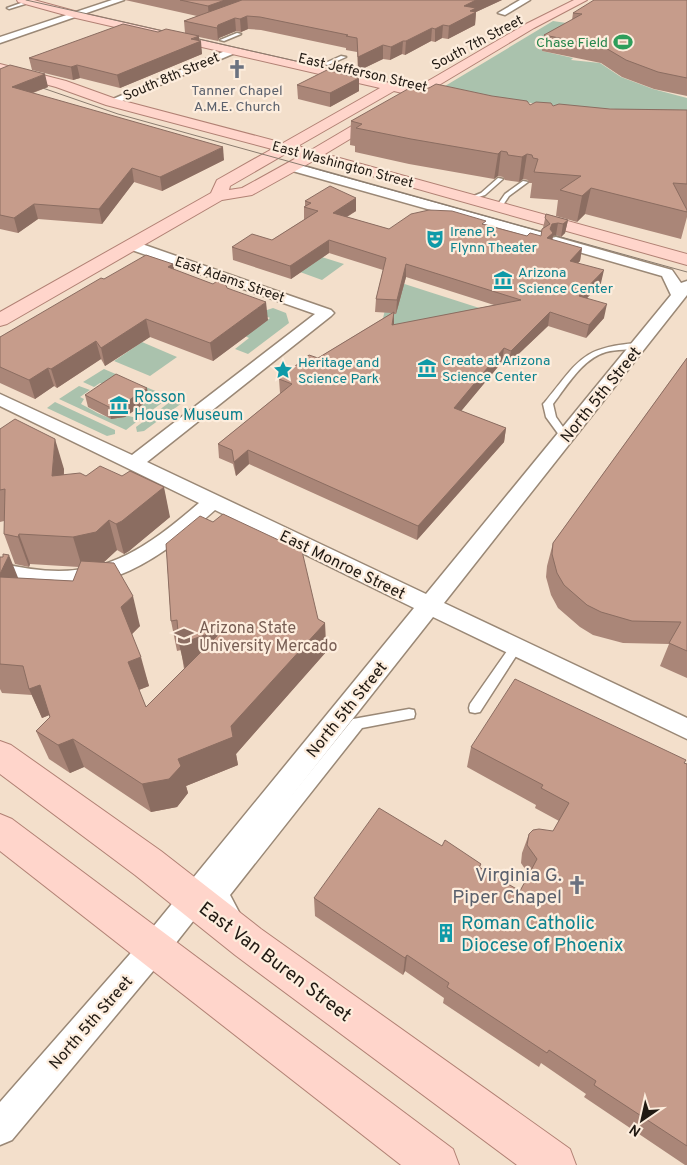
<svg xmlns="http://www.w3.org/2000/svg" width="687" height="1165" viewBox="0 0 687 1165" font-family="Overpass,sans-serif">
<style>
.green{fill:#aac2ad}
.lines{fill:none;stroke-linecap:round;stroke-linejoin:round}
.lane-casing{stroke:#9a8876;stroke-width:3}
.street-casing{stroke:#9a8876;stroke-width:3}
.primary-casing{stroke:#b18174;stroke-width:2}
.lane{fill:#fff;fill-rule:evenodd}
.street{fill:#fff;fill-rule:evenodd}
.primary{fill:#ffd5cb;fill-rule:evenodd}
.tram{stroke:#8a7c6f;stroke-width:1}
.wall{fill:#aa8678;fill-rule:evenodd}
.shaded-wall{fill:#8b6d61}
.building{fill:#c69c8b;stroke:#8b6d61}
.labels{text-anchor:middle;stroke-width:4.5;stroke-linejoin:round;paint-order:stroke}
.far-street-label{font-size:14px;fill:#211a13;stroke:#fdeddd}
.far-leisure-label{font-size:14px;fill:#27864d;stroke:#fdeddd;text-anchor:end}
.far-worship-label{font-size:14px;fill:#5b616d;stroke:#fdeddd}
.far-culture-label{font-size:14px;fill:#0d838f;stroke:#fdeddd;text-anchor:start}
.street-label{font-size:16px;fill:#211a13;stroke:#fdeddd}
.culture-label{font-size:16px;fill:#0d838f;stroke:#fdeddd;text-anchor:start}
.education-label{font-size:16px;fill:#785e54;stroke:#fdeddd;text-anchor:start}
.near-worship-label{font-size:19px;fill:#5b616d;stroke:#fdeddd;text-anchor:end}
.near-culture-label{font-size:19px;fill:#0d838f;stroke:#fdeddd;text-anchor:start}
.near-street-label{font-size:19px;fill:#211a13;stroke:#fdeddd}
</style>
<rect width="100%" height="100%" fill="#f3dfcb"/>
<!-- green -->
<g class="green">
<path d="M553 21 573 24 576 30 542 51 573 58 571 60 600 63 621 77 653 89 687 98V112L569 107 513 101 445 86Z"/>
<path d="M290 247 344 264 322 280 300 272Z"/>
<path d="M392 280 495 313 380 331Z"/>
<path d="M273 308 286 313 289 323 248 354 235 349 249 338 245 336 270 318 263 315 264 311Z"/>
<path d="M142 342 177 357 150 376 114 361Z"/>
<path d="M104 369 118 375V385L112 389 100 383 94 387 83 382Z"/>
<path d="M141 385 170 397 144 416 135 410 149 400 127 387Z"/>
<path d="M79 386 90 390 80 397 84 399 81 404C94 410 112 425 125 415L140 419 126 430 59 399Z"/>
<path d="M174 399 182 403 144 431 137 432 136 427Z"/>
<path d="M55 402 115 430V434L107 436 47 408Z"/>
</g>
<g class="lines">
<!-- lane casing -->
<g class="lane-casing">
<g id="lane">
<path d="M21 3 25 4 9 9 7 8Z"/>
<path d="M237 33 241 34 224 41 220 40Z"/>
<path d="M341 56 346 57 328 65 323 64Z"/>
<path d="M498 178 503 179 485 195 469 200V198L481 193Z"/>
<path d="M523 181 528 182 509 196 501 208H497L496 207 505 194Z"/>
<path d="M638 343 642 346 641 348C629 350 617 349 606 352 582 359 567 386 553 404L556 417 570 437 565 440 562 439 546 417 543 404 545 402C579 361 581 347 638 343Z"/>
<path d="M516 642 520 644 522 647 520 650 480 712 475 713 470 712 469 708 470 704 512 644Z"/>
<path d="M409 709 414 710 415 714 414 718 362 728 230 895 240 914 237 919 232 921 227 919 214 894 216 889 353 719Z"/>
</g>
</g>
<!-- street casing -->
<g class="street-casing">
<g id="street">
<path d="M112 0H124L0 43V37Z"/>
<path d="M520 0H530L505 15 498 13Z"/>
<path d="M232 48 237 51 235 53 115 104 111 105 106 102Z"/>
<path d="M293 163 544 233 546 236 539 240 534 239 289 170 287 167 289 164Z"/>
<path d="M556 237 672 270 681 283 687 281V295L444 603 687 718V739L433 617 164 958 12 1140 0 1145V1102L144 938 414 608 215 510C146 571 94 602 0 579V563C90 585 133 560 199 503L0 406V394L132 455 315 314 129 249 127 246 129 243H139L331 310 334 313 331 316 147 462 426 594 671 295 662 276 551 244 549 241 551 238Z"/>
</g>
</g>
<!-- primary casing -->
<g class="primary-casing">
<g id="primary">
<path d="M17 0H34L78 12 390 83 399 79 404 80 406 83 404 86 416 88 526 24 574 0H587L534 28 429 91 446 95 448 98 446 101 441 102 420 97 325 154 687 254V265L315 160 252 195 222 200 7 324 0 326V312L211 193 217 180 272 149 106 105 56 87 0 72V64L66 81 116 99 283 143 380 88 76 18 18 2ZM394 91 406 94 311 150 298 146ZM287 153 300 156 242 188 229 190 230 186Z"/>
<path d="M0 741 11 745 161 851 261 929 570 1149 576 1165H517L235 955 135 875 0 774Z"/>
<path d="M0 814 12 819 453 1149 459 1165H401L0 851Z"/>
</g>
</g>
<!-- lane -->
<use href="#lane" class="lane"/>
<!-- street -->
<use href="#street" class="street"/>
<!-- primary -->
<use href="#primary" class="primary"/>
<!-- tram -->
<g class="tram">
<path d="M26 0 424 90"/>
<path d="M31 84 118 114 687 272"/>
</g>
</g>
<!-- wall -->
<g class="wall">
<path d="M125 0H502L476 12 475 25 448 39 442 38 435 42 431 41 405 55 402 54 390 60 383 59 358 71 357 52 346 50V48L261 30 248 29 241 32 236 31 219 38 218 41 199 37 202 54 120 88 80 78 73 80 32 70 29 58 158 32 185 33 184 21 197 16Z"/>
<path d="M687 0V96L654 89 622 77 601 63 542 51 544 35 572 20 573 13Z"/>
<path d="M0 69 48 87 33 93 224 160 162 191 134 182 102 224 38 219 18 233 0 229Z"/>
<path d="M359 78V91L330 107 298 99 297 85Z"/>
<path d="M429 88 530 105 610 109 687 110V217L681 239 585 214 577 222 556 216 558 200 530 198 532 183H529L528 180 523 179 519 182 505 180 503 177 498 176 494 179 409 164 355 152V146L350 145 351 121Z"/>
<path d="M356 198V211L347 217 389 229 485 224 527 236H541L543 228 546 214 568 220 565 233 561 237 556 235 553 236 552 240 582 248 580 261 578 263 601 283 587 298 604 318 586 338 548 326 508 364 502 362 461 411 506 428 504 442 417 540 249 464 236 476 233 464 219 458 218 444 281 393H280L279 379 318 358 392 313 375 312 376 299 383 270 329 253 291 279 233 260 232 247 272 240 305 219H304V207L305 206V201ZM406 277 494 305 394 325V314H396Z"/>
<path d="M173 264 174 270 213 284 227 288 268 320 213 361 150 337 105 366 101 359 57 388 54 386 35 399 0 383V337L104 279Z"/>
<path d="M687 358V678L660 666 669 644 623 643 593 635 580 627 558 608 551 595 546 577 547 566 553 543Z"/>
<path d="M85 395 149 400 125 417 111 419 88 407Z"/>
<path d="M0 429 64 469V475L170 517 129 551 124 554 117 550 104 562 101 563 140 626 132 634 149 686 139 690 146 707 184 669 181 650 177 651 171 621 166 544 325 623 326 652 236 754 238 765 186 786 188 793 177 807 151 812 84 767 70 773 49 759 36 731 50 717 49 715 42 718 32 695 2 693 0 689V557L18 578 73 581 79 567 30 564 29 567 15 564 4 534V521L0 522Z"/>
<path d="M471 747 684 763 687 764V1165H685L584 1097 586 1094 541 1063 539 1067 443 1003 444 998 405 971 403 975 315 916 314 898 442 846 481 864 480 868 520 891 529 875 521 863 522 853 529 834 553 831 559 821 535 808 536 805 467 767Z"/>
</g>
<!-- shaded-wall -->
<g class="shaded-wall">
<path d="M225 0H260L209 19 208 6Z"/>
<path d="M476 0H502L476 12 475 25 448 39 449 26 464 6Z"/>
<path d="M247 16 248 29 241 32 240 19Z"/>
<path d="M235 18 236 31 219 38 218 41 217 28 218 25Z"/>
<path d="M443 25 442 38 435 42V29Z"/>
<path d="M432 28 431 41 405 55 406 41Z"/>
<path d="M199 36V42L201 41 202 54 120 88 117 75Z"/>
<path d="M403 41 402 54 390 60 391 47Z"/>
<path d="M383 45V59L358 71V57Z"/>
<path d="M77 65 80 78 73 80 71 67Z"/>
<path d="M45 74 48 87 15 99 12 87Z"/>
<path d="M359 78V91L330 107V93Z"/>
<path d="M223 147 224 160 162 191 160 177Z"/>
<path d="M501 151 498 176 494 179 498 154Z"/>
<path d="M527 154 523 179 519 182 522 157Z"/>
<path d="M132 168 134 182 102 224 99 209Z"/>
<path d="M591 188 585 214 577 222 582 196Z"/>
<path d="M356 198V211L333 225V213Z"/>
<path d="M34 204 38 219 18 233 14 218Z"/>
<path d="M568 220 565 233 561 237 563 224Z"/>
<path d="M558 223 556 235 553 236 551 246 545 251 550 229 552 224Z"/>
<path d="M329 240V253L291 279 290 266Z"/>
<path d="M582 248 580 261 567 274 570 261Z"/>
<path d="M173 264 176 282 168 267Z"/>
<path d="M406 264V277L396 314 397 300Z"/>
<path d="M604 270 601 283 577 309 579 296Z"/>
<path d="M266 302 268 320 213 361 210 343Z"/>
<path d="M607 304 604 318 586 338 589 325Z"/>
<path d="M394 312V325H392Z"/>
<path d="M550 312 548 326 508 364 511 351Z"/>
<path d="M146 319 150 337 105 366 101 348Z"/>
<path d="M96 341 101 359 57 388 51 369Z"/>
<path d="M504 348 502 362 452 422 454 408Z"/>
<path d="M48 368 54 386 35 399 29 380Z"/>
<path d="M147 388 149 400 125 417 111 419 109 407Z"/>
<path d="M506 428 504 442 417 540 418 526Z"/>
<path d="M55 439 64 469 62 506 52 476Z"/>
<path d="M248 450 249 464 236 476 234 462Z"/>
<path d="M164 487 170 517 129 551 124 554 116 524Z"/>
<path d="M109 520 117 550 104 562 82 567 73 537Z"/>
<path d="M19 534 30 564 29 567 18 537Z"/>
<path d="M9 555 21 585 0 579V574Z"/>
<path d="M133 596 140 626 129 637 121 607Z"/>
<path d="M325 623 326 652 236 754 238 765 186 786 188 793 177 807 151 812 142 784 178 759 231 726Z"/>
<path d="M225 628 186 673 179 644Z"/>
<path d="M141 657 149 686 136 691 128 662Z"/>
<path d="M40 685 52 714 42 718 29 689Z"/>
<path d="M73 739 84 767 70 773 58 745Z"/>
<path d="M407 955 405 971 403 975 405 958Z"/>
</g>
<!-- building -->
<g class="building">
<path d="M180 0H225L208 6Z"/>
<path d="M242 0H476L464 6 476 8 470 11 476 12 449 26 443 25 435 29 432 28 406 41H403L391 47 383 45 358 57 357 38 346 36 348 35 260 17 247 16 240 19 235 18 218 25 217 28 184 21Z"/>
<path d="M594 0H687V78L658 72 626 60 604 47 544 35 582 14 573 13Z"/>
<path d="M123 24 158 32 166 29 199 36 191 39 201 41 117 75 77 65 71 67 29 58Z"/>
<path d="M10 65 45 74 12 87 223 147 160 177 132 168 99 209 34 204 14 218 0 215V69Z"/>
<path d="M327 70 359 78 330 93 297 85Z"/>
<path d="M436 84 492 96 527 101 530 105 536 102 551 103 553 106 559 104 610 109 687 110V184L673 183 687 210V212L591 188 582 196 560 190 581 176 534 172 538 159 533 158 532 155 527 154 522 157 508 155 507 152 501 151 498 154 411 139 356 128 362 124 351 121 415 85 429 88Z"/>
<path d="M330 186 356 198 333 213 389 229 411 214 429 210 452 211 486 221 482 224 527 236 530 233 541 236 542 229 550 224 545 218 546 214 568 220 563 224 558 223 552 224 550 229 553 233 547 238 582 248 570 261 604 270 579 296 607 304 589 325 550 312 511 351 504 348 454 408 506 428 418 526 248 450 234 462 232 450 218 444 292 384 279 379 309 355 318 358 394 312 392 325 521 300 406 264 397 300 376 299 386 258 329 240 290 266 232 247 252 234 272 240 318 211 304 207 311 203 305 201Z"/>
<path d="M146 255 173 264 168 267 213 284 217 281 226 285 227 288 266 302 210 343 146 319 101 348 96 341 51 369 48 368 29 380 0 367V337L101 278 104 279Z"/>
<path d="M687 358V651L669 643 681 622 632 621 601 612 587 605 564 585 557 573 552 554 553 543Z"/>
<path d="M116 374 147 388 122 405 109 407 85 395Z"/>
<path d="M15 419 55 439 52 476 80 473 86 476 100 466 122 476 130 471 164 487 122 521 116 524 109 520 96 532 73 537 19 534 18 537 4 534 5 489 0 490V429Z"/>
<path d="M223 514 302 551 318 619 325 623 231 726 233 737 178 759 181 766 169 779 142 784 73 739 58 745 36 731 50 717 40 685 29 689 23 666 0 664V577L73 581 81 561 114 563 133 596 121 607 141 657 128 662 146 707 225 628 179 644 177 620 171 621 166 544 200 516 213 522Z"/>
<path d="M3 554 9 555 0 574V557H3Z"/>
<path d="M515 679 686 760 684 763 687 764V1146L594 1085 596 1081 549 1050 547 1053 447 987 449 983 407 955 405 958 314 898 379 808 442 846 445 840 481 864 479 867 520 891 537 859 527 845 529 834 533 830 539 829 553 831 569 803 541 788 543 785 471 747Z"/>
</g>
<!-- icons -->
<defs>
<g id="stadium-bare" transform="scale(1.5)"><path d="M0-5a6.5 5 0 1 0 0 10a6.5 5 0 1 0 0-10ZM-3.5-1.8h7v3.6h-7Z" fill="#2e9e5b" stroke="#fdeddd" stroke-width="2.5" paint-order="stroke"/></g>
<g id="church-bare" transform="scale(1.5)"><path d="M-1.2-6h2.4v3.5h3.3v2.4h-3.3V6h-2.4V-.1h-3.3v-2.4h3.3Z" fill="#6b7280" stroke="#fdeddd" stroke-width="2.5" paint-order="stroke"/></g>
<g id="theatre-bare" transform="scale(1.5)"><path d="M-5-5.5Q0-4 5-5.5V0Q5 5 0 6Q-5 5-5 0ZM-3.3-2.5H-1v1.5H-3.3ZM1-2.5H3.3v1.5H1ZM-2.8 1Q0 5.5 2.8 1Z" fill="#0f9aa8" stroke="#fdeddd" stroke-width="2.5" paint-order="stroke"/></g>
<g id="museum-bare" transform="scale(1.5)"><path d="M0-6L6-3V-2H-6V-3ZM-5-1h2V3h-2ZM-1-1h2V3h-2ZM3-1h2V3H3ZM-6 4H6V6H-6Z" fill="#0f9aa8" stroke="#fdeddd" stroke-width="2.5" paint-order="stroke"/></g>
<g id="sight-bare" transform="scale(1.5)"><path d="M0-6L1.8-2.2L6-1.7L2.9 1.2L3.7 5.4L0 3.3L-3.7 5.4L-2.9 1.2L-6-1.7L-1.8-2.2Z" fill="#0f9aa8" stroke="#fdeddd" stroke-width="2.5" paint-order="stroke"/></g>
<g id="university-bare" transform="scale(1.5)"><path d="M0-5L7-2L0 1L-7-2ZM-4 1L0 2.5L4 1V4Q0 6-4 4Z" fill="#8d6e63" stroke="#fdeddd" stroke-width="2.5" paint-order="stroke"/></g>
<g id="building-bare" transform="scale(1.5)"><path d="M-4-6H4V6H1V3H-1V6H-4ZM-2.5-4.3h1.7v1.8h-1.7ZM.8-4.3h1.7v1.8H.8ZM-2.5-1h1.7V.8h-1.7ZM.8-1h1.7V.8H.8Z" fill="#0f9aa8" stroke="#fdeddd" stroke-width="2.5" paint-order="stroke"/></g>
</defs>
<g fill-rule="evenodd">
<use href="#stadium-bare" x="623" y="42"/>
<use href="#church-bare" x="237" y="69"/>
<use href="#theatre-bare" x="435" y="239"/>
<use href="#museum-bare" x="503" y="280"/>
<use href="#museum-bare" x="427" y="368"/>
<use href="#sight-bare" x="283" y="370"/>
<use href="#museum-bare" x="119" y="405"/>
<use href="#university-bare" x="184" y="636"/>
<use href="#church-bare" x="577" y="885"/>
<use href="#building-bare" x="446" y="933"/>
</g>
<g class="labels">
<!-- far-street labels -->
<g class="far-street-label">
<text transform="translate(477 42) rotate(-28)" y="5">South 7th Street</text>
<text transform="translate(363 72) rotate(13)" y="5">East Jefferson Street</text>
<text transform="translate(171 76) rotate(-23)" y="5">South 8th Street</text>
<text transform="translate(343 164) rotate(15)" y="5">East Washington Street</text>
<text transform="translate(230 279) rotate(19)" y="5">East Adams Street</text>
</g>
<!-- far-leisure labels -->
<g class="far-leisure-label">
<text x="608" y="47">Chase Field</text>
</g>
<!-- far-worship labels -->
<g class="far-worship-label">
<text x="237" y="95">Tanner Chapel<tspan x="237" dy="16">A.M.E. Church</tspan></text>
</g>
<!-- far-culture labels -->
<g class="far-culture-label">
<text x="450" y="236">Irene P.<tspan x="450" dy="16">Flynn Theater</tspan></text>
<text x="518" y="277">Arizona<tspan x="518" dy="16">Science Center</tspan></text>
<text x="442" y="365">Create at Arizona<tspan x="442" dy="16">Science Center</tspan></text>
<text x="298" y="367">Heritage and<tspan x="298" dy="16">Science Park</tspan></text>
</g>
<!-- street labels -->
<g class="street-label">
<text transform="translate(600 394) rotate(-51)" y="6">North 5th Street</text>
<text transform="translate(343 564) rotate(26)" y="6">East Monroe Street</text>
<text transform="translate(346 709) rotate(-51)" y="6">North 5th Street</text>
<text transform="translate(90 1022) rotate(-49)" y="6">North 5th Street</text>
</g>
<!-- culture labels -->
<g class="culture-label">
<text x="134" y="402">Rosson<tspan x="134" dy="18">House Museum</tspan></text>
</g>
<!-- education labels -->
<g class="education-label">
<text x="199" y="633">Arizona State<tspan x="199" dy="18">University Mercado</tspan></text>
</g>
<!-- near-worship labels -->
<g class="near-worship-label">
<text x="562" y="881">Virginia G.<tspan x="562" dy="22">Piper Chapel</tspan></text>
</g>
<!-- near-culture labels -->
<g class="near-culture-label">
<text x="461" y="929">Roman Catholic<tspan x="461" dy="22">Diocese of Phoenix</tspan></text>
</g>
<!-- near-street labels -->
<g class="near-street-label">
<text transform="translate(276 961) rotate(37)" y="7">East Van Buren Street</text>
</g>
</g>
<!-- north arrow -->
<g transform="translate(642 1120) rotate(214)" stroke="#fdeddd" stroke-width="4" paint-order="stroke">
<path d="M0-4L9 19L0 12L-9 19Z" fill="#211a13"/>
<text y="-8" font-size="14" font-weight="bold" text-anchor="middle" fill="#211a13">N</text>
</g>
</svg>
